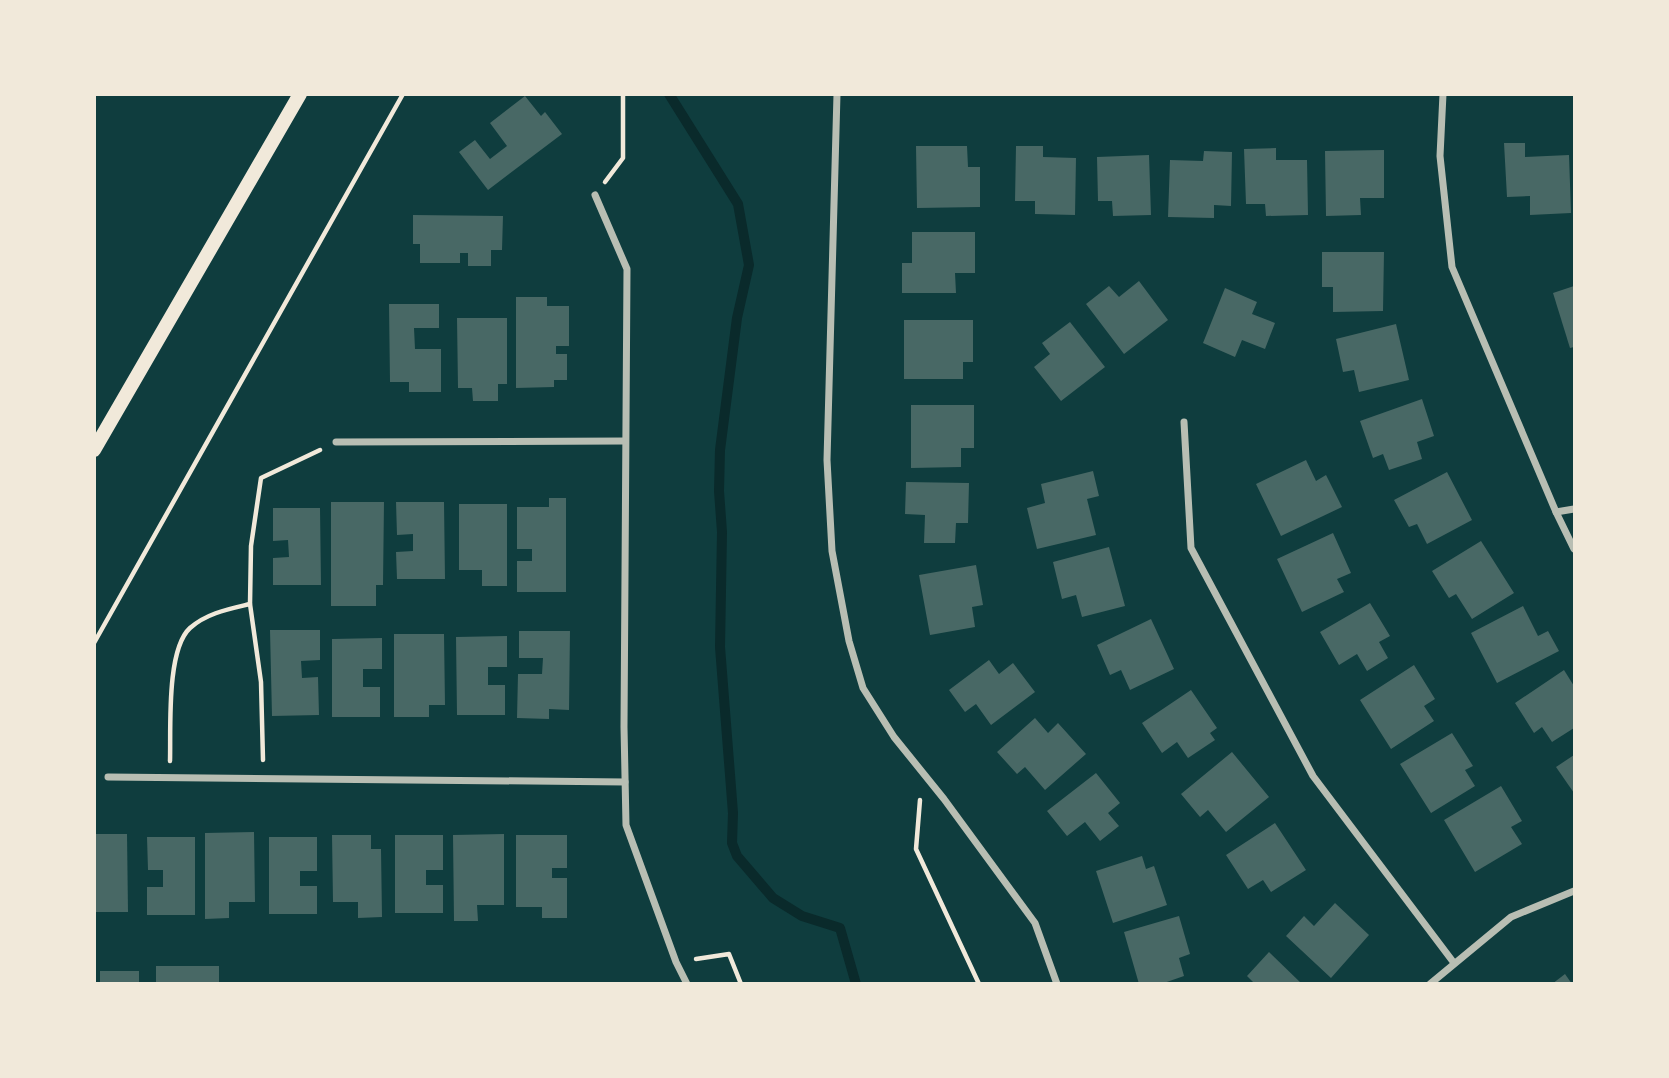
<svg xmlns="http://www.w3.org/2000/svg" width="1669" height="1078" viewBox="0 0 1669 1078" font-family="Montserrat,sans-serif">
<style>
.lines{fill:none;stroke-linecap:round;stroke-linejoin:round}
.stream{stroke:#0a2a2b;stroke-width:10}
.building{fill:#486865}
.path{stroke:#f1e9da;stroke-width:4.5}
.minor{stroke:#b8beb3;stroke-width:7}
.secondary{stroke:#f1e9da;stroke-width:14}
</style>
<rect width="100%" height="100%" fill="#0f3d3e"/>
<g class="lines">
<!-- stream -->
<path class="stream" d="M669 94 738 204 749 265 737 318 720 450 719 491 722 532 720 647 733 813 732 843 737 856 773 898 802 916 840 928 856 984"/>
</g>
<!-- building -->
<g class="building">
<path d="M525 96 541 116 545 112 562 134 488 190 459 152 475 140 490 159 507 146 490 123Z"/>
<path d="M1504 143H1525V157L1569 155 1571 213 1530 215V196L1507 197Z"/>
<path d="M916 146H967L968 167H980V207L917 208Z"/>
<path d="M1016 146H1043V157L1076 158 1075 215 1035 214V201H1015Z"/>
<path d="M1276 148V160H1307L1308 215 1266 216 1265 204H1246L1244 149Z"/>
<path d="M1384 150V198H1360L1361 215 1326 216 1325 151Z"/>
<path d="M1204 151 1232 152 1231 206 1214 205V218L1168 217 1170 160 1203 161Z"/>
<path d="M1149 155 1151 215 1113 216 1112 201H1098L1097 157Z"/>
<path d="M413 215 503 216 502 250H491V266H468V253H460V263H420V244H413Z"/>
<path d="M912 232H975V273H955L956 293H902V263H912Z"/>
<path d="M1322 252H1384L1383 311 1333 312V287H1322Z"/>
<path d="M1139 281 1168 320 1124 354 1086 304 1109 286 1119 297Z"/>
<path d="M1574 286V347L1570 348 1553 293Z"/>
<path d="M1225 288 1257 302 1252 314 1275 323 1265 349 1242 340 1235 357 1203 343Z"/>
<path d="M516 297H547V306H569V346H556V354H567V380H554V387L516 388Z"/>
<path d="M389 304H439V328H414L415 349H441V392H409V382H390Z"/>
<path d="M457 318H507V384H498V401H473L472 388H458Z"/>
<path d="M904 320H973V362H963V379H904Z"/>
<path d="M1070 322 1105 367 1061 401 1034 367 1050 354 1042 343Z"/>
<path d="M1396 324 1409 380 1359 392 1354 370 1343 372 1336 339Z"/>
<path d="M1422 399 1434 436 1417 442 1422 459 1389 470 1383 454 1373 458 1360 421Z"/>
<path d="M911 405H974V448H961V467L911 468Z"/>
<path d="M1306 460 1316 481 1326 475 1342 507 1281 536 1256 484Z"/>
<path d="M1093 471 1099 496 1087 499 1096 535 1037 549 1027 508 1045 503 1041 484Z"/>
<path d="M1447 472 1472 520 1427 544 1417 524 1409 527 1394 500Z"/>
<path d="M906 482 969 483 968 523H956L955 543H924L925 515 905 514Z"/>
<path d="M549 498H566V592H517V561H532V549H517V507H549Z"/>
<path d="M331 502H384L383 585H376V606H331Z"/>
<path d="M396 502H444L445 579H397L396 552 413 551V534L397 535Z"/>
<path d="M459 504H507V586H482V570H459Z"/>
<path d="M273 508H320L321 585H273V558L289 557 288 540 273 541Z"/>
<path d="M1333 533 1351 573 1337 579 1344 592 1302 612 1277 559Z"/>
<path d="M1481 541 1514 593 1472 619 1456 594 1449 598 1432 571Z"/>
<path d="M1109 547 1125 606 1082 617 1076 595 1062 599 1053 562Z"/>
<path d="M976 565 983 605 972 607 975 627 930 635 919 575Z"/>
<path d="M1370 603 1390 636 1379 642 1388 658 1367 671 1357 654 1339 665 1320 632Z"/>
<path d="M1523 606 1538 636 1548 631 1559 651 1497 683 1471 633Z"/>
<path d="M1151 619 1174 669 1130 690 1121 670 1110 675 1097 645Z"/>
<path d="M270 630H320V660L301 661 302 678 318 677 319 715 272 716Z"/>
<path d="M519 631H570L569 710 549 709V719L517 718 518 674H542L543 658H519Z"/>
<path d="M394 634H444L445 705H429V717H394Z"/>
<path d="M507 636V667H488V685H505V715H457L456 637Z"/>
<path d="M382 638V669H363V687H380V717H332V639Z"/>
<path d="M989 660 999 674 1013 663 1035 692 991 725 976 704 965 712 949 690Z"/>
<path d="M1414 665 1435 699 1424 706 1434 721 1391 749 1360 700Z"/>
<path d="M1564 670 1574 686V728L1552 742 1542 727 1534 733 1515 703Z"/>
<path d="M1191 690 1217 728 1210 733 1215 740 1188 758 1177 742 1162 753 1142 723Z"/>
<path d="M1035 718 1048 733 1058 723 1086 754 1045 790 1025 767 1017 774 997 752Z"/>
<path d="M1452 733 1473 766 1465 770 1475 786 1431 813 1400 764Z"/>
<path d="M1232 752 1269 797 1226 832 1208 810 1200 817 1181 794Z"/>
<path d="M1574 755V793L1556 767Z"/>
<path d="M1096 773 1120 803 1108 813 1119 826 1100 841 1085 822 1067 836 1047 811Z"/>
<path d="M1501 786 1522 821 1511 827 1522 844 1475 872 1444 820Z"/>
<path d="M1275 823 1306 870 1271 892 1263 880 1248 889 1226 855Z"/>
<path d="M254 832 255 902H229V918L205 919V833Z"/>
<path d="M94 834H127L128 912H94Z"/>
<path d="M504 834V905H477L478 921H454L453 835Z"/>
<path d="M332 835H371V849H381L382 917 358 918V902H333Z"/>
<path d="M395 835H443V870H426V885H443V913H395Z"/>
<path d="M516 835H567V868H552V878H567V918H542V907H516Z"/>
<path d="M147 837H195V915H147V887H163V870H148Z"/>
<path d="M269 837H317V871H300V886H317V914H269Z"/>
<path d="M1142 856 1146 869 1154 866 1167 905 1113 923 1096 871Z"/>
<path d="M1335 903 1369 935 1331 978 1286 936 1304 916 1314 926Z"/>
<path d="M1179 916 1190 954 1179 958 1184 976 1161 984H1139L1124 932Z"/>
<path d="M1269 952 1302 984H1255L1247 976Z"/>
<rect x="156" y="966" width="63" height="18"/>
<rect x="100" y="971" width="39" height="13"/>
<path d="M1565 974 1572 984H1552Z"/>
</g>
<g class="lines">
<!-- path -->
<g class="path">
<path d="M605 182 623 158V94"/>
<path d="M94 643 403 94"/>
<path d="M263 760 261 682 250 604 251 546 261 478 320 450"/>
<path d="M170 761C171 730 166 650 190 628 207 613 229 609 250 604"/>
<path d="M920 800 916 849 979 984"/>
<path d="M696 959 729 954 741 984"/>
</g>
<!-- minor -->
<g class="minor">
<path d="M837 94 827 460 832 551 849 641 863 688 894 737 944 799 1035 923 1057 984"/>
<path d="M1443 94 1440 156 1452 267 1556 512 1574 549"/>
<path d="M595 195 627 269 624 727 626 825 676 962 687 984"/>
<path d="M1184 422 1191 548 1313 776 1454 963"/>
<path d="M336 442 625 441"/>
<path d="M1556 512 1574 509"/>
<path d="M108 777 625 782"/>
<path d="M1430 984 1511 917 1574 891"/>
</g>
<!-- secondary -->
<path class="secondary" d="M94 450 300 94"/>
</g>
<!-- border -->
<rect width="1669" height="1078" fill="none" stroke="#f1e9da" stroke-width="192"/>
</svg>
